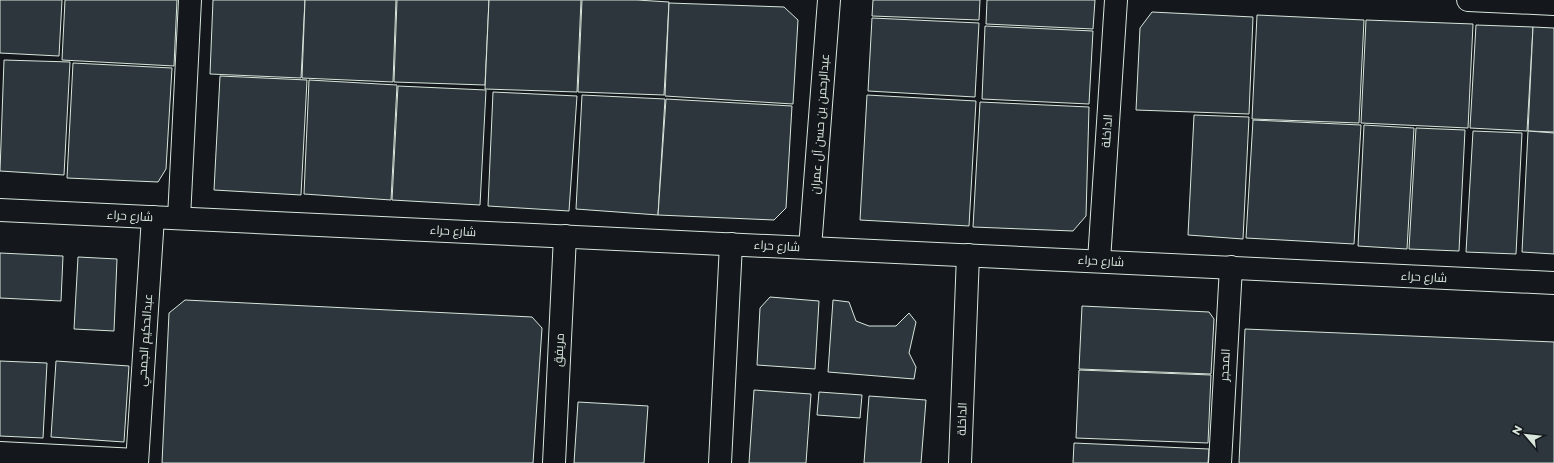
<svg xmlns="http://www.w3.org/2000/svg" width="1554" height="463" viewBox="0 0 1554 463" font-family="Montserrat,Cairo,sans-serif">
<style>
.building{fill:#2c363c;stroke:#d8e6dc}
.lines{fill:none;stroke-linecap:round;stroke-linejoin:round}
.minor-casing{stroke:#d8e6dc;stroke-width:24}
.minor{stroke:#14181c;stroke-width:22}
.labels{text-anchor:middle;stroke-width:3;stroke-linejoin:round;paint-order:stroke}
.street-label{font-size:12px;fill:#d8e6dc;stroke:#14181c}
</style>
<rect width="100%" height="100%" fill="#14181c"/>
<!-- building -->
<g class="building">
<path d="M0 0H62L59 56 0 53Z"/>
<path d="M65 0H177L174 66 62 60Z"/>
<path d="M213 0H305L301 78 210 74Z"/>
<path d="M305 0H396L393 82 302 78Z"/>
<path d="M397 0H489L485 85 394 82Z"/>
<path d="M489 0H581L577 92 485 89Z"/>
<path d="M582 0H637L669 2 664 95 578 92Z"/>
<path d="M873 0H980L979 20 872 16Z"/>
<path d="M987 0H1095L1093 29 986 24Z"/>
<path d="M669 3 784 7 798 20 793 104 665 96Z"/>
<path d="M1152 12 1253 17 1249 114 1136 110 1140 28Z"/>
<path d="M1257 15 1364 20 1359 123 1252 119Z"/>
<path d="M872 18 979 23 975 97 868 91Z"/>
<path d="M1366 20 1473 24 1468 128 1361 123Z"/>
<path d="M1476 25 1533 27 1527 131 1470 128Z"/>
<path d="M985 26 1093 31 1089 104 982 99Z"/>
<path d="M1533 27 1554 28V132L1528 131Z"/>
<path d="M4 60 70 62 64 175 0 171Z"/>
<path d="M73 63 172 68 166 169 158 182 67 178Z"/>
<path d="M220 76 307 80 301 195 214 190Z"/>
<path d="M309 80 397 85 391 200 304 194Z"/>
<path d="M398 86 486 90 480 205 392 200Z"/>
<path d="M493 92 577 96 569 211 488 206Z"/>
<path d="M582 95 665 99 658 215 576 209Z"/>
<path d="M867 95 976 101 969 226 860 220Z"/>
<path d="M666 99 792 106 786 208 774 220 658 215Z"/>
<path d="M980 102 1089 107 1086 216 1073 231 973 227Z"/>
<path d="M1194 115 1249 117 1243 239 1188 235Z"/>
<path d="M1253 120 1361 125 1354 244 1246 238Z"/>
<path d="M1364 125 1414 128 1407 249 1358 246Z"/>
<path d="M1416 128 1465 130 1459 251 1409 249Z"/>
<path d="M1473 131 1522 133 1516 254 1466 252Z"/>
<path d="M1528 131 1554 133V254L1522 252Z"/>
<path d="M0 253 63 256 61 301 0 298Z"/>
<path d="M78 257 117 259 114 331 74 329Z"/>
<path d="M770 297 819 301 815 369 757 365 760 308Z"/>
<path d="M185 300 532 317 542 328 533 463H162L169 313Z"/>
<path d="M833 300 849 302 856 321 869 326H896L909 313 916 322 909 353 916 367 914 379 828 372Z"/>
<path d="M1082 306 1209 312 1214 319 1211 374 1079 369Z"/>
<path d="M1245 329 1554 342V463H1239Z"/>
<path d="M0 361 47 363 43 438 0 436Z"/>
<path d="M56 361 129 366 124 442 51 437Z"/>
<path d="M1079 370 1211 375 1208 443 1076 438Z"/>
<path d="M754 390 811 394 806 463H749Z"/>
<path d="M819 392 862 395 860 418 817 415Z"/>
<path d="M869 396 926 400 921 463H864Z"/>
<path d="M578 402 648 406 644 463H574Z"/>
<path d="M1074 443 1209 449 1208 463H1073Z"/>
</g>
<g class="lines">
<!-- minor casing -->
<g class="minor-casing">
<g id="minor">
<path d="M1468 0 1554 4"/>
<path d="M0 210 1554 283"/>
<path d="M179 218 190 0"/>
<path d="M810 248 829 0"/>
<path d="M1099 261 1116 0"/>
<path d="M0 453 137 460"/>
<path d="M137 463 153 217"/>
<path d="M554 463 565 236"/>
<path d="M720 463 731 244"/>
<path d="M960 463 968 255"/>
<path d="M1220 463 1231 267"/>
</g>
</g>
<!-- minor -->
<use href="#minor" class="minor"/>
</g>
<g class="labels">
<!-- street labels -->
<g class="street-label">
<text transform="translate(820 124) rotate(-86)" y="4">عبدالرحمن بن حسن آل عمران</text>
<text transform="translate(1107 131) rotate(-86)" y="4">الداخلة</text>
<text transform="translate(130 216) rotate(3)" y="4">شارع حراء</text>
<text transform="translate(453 231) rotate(3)" y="4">شارع حراء</text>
<text transform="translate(777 246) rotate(3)" y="4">شارع حراء</text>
<text transform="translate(1101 261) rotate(3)" y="4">شارع حراء</text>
<text transform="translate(1424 277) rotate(3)" y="4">شارع حراء</text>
<text transform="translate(145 340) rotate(-86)" y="4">عبدالحكيم الجمحي</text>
<text transform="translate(559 350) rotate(-87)" y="4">مريفق</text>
<text transform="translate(1225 365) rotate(-87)" y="4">المحجر</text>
<text transform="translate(962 419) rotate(-88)" y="4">الداخلة</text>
</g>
</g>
<!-- north arrow -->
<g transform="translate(1526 435) rotate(298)" stroke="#14181c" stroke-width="3" paint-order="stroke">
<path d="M0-3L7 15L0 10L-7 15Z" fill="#d8e6dc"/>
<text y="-6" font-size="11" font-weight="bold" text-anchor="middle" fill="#d8e6dc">N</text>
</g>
</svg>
